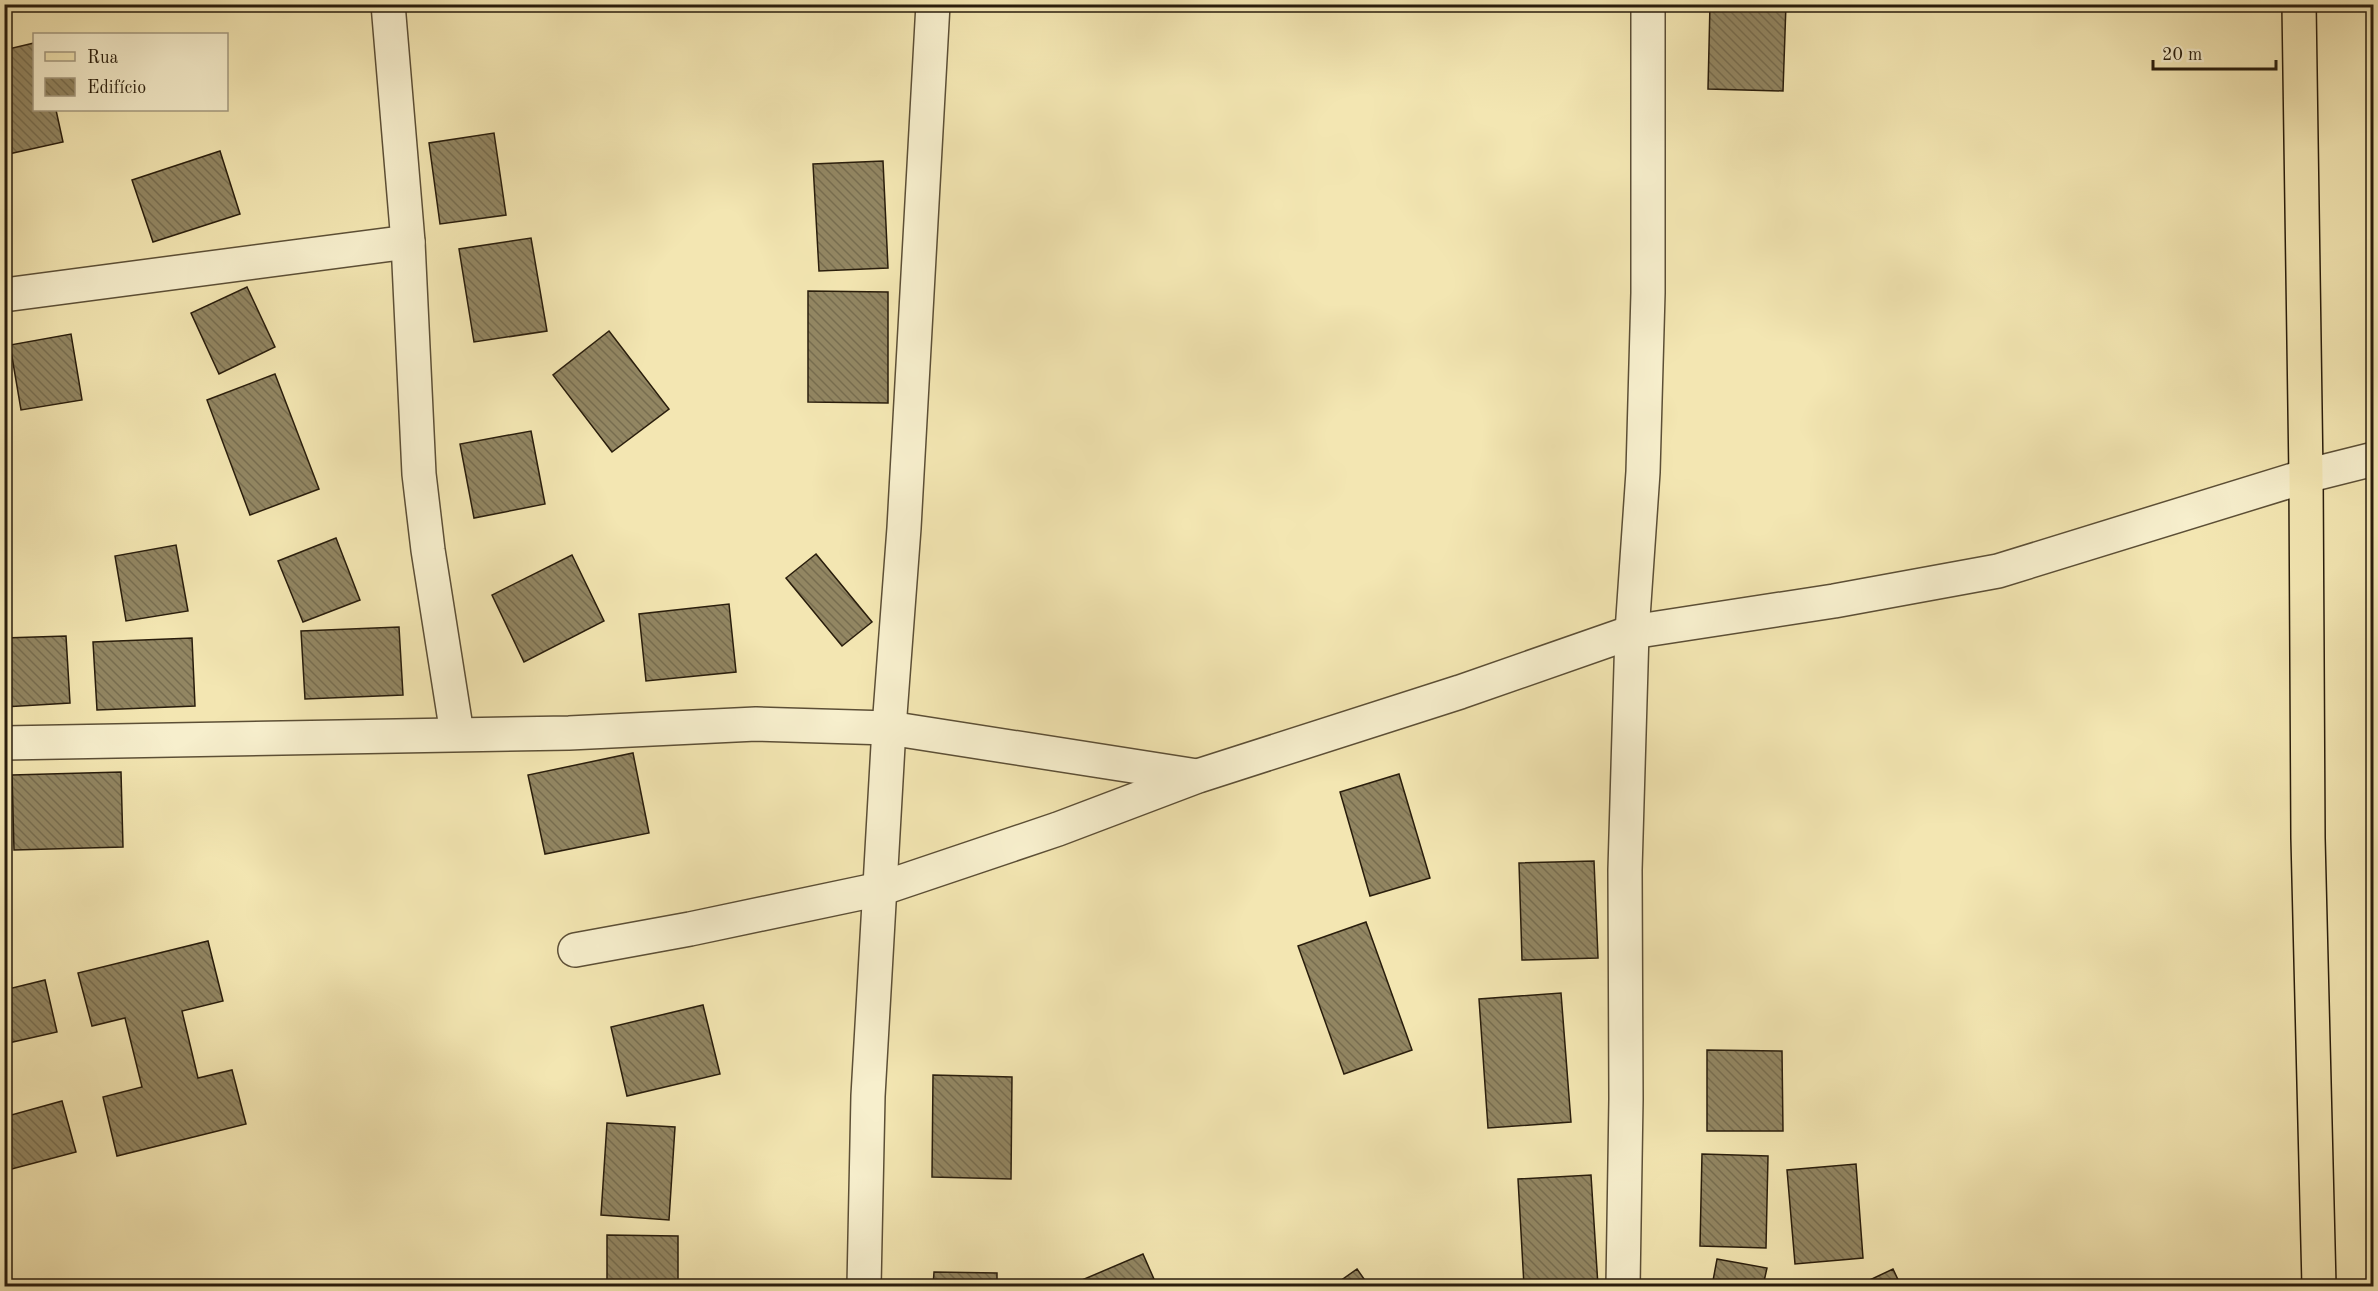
<svg xmlns="http://www.w3.org/2000/svg" width="2378" height="1291" viewBox="0 0 2378 1291" font-family="'Old Standard TT',serif">
<style>
.building{fill:url(#building-back-hatch);stroke:#291d0c;stroke-width:1.5}
.lines{fill:none;stroke-linecap:round;stroke-linejoin:round}
.street-casing{stroke:#5c4f36;stroke-width:36}
.primary-casing{stroke:#291d0c;stroke-width:36}
.street{stroke:#f7efcd;stroke-width:33}
.primary{stroke:#f3e6b2;stroke-width:33}
</style>
<defs>
<pattern id="building-back-hatch" width="6" height="6" patternUnits="userSpaceOnUse" patternTransform="scale(1.5)"><rect width="6" height="6" fill="#928662"/><path d="M-1 5l2 2M0 0l6 6M5-1l2 2" fill="none" stroke="#776d4f"/></pattern>
</defs>
<rect width="100%" height="100%" fill="#f3e6b2"/>
<filter id="stains"><feTurbulence type="fractalNoise" baseFrequency=".00333" numOctaves="4"/><feColorMatrix values="0 0 0 0 .2 0 0 0 0 .09 0 0 0 0 .02 0 0 0 .5 -.17"/></filter>
<radialGradient id="worn" r=".72"><stop offset=".6" stop-color="#630" stop-opacity="0"/><stop offset="1" stop-color="#630" stop-opacity=".3"/></radialGradient>
<!-- building -->
<g class="building">
<path d="M1710 4H1786L1783 91 1708 89Z"/>
<path d="M34 43V110H56L63 142 4 155V50Z"/>
<path d="M494 133 506 215 440 224 429 143Z"/>
<path d="M220 151 240 214 153 242 132 180Z"/>
<path d="M883 161 888 268 819 271 813 164Z"/>
<path d="M531 238 547 331 474 342 459 249Z"/>
<path d="M247 287 275 347 219 374 191 313Z"/>
<path d="M808 291 888 292V403L808 402Z"/>
<path d="M609 331 669 409 612 452 553 375Z"/>
<path d="M71 334 82 400 21 410 10 345Z"/>
<path d="M275 374 319 489 250 515 207 400Z"/>
<path d="M531 431 545 504 474 518 460 444Z"/>
<path d="M336 538 360 600 303 622 278 561Z"/>
<path d="M176 545 188 611 126 621 115 556Z"/>
<path d="M816 554 872 622 842 646 786 578Z"/>
<path d="M572 555 604 621 524 662 492 595Z"/>
<path d="M729 604 736 672 646 681 639 614Z"/>
<path d="M399 627 403 695 305 699 301 631Z"/>
<path d="M66 636 70 703 4 707V638Z"/>
<path d="M192 638 195 706 97 710 93 642Z"/>
<path d="M633 753 649 833 545 854 528 775Z"/>
<path d="M121 772 123 847 14 850 12 775Z"/>
<path d="M1399 774 1430 878 1370 896 1340 792Z"/>
<path d="M1594 861 1598 958 1522 960 1519 863Z"/>
<path d="M1366 922 1412 1050 1344 1074 1298 946Z"/>
<path d="M208 941 223 1001 182 1011 198 1078 232 1070 246 1124 117 1156 103 1097 142 1087 125 1018 92 1026 78 973Z"/>
<path d="M45 980 57 1032 4 1044V990Z"/>
<path d="M1561 993 1571 1122 1488 1128 1479 999Z"/>
<path d="M703 1005 720 1074 627 1096 611 1027Z"/>
<path d="M1707 1050 1782 1051 1783 1131H1707Z"/>
<path d="M933 1075 1012 1077 1011 1179 932 1177Z"/>
<path d="M62 1101 76 1152 4 1171V1117Z"/>
<path d="M607 1123 675 1127 669 1220 601 1215Z"/>
<path d="M1702 1154 1768 1156 1766 1248 1700 1246Z"/>
<path d="M1856 1164 1863 1258 1795 1264 1787 1170Z"/>
<path d="M1591 1175 1598 1286H1524L1518 1179Z"/>
<path d="M607 1235 678 1236V1286H607Z"/>
<path d="M1143 1254 1157 1286H1068Z"/>
<path d="M4 1256 14 1286H4Z"/>
<path d="M1717 1259 1767 1268 1763 1286H1712Z"/>
<path d="M1357 1269 1369 1286H1333Z"/>
<path d="M1893 1269 1901 1286H1857Z"/>
<path d="M934 1272 997 1273V1286H933Z"/>
</g>
<g class="lines">
<!-- street casing -->
<g class="street-casing">
<g id="street">
<path d="M388 4 408 242 419 474 428 550 457 734"/>
<path d="M4 295 408 242"/>
<path d="M4 743 569 733 756 724 889 728 1197 776"/>
<path d="M575 950 690 929 880 889 1058 829 1198 776 1460 692 1632 632 1834 601 1998 571 2306 476 2374 459"/>
<path d="M864 1286 868 1096 889 728 904 528 933 4"/>
<path d="M1623 1286 1626 1099 1625 870 1632 632 1643 472 1648 293V4"/>
</g>
</g>
<!-- primary casing -->
<g class="primary-casing">
<path id="primary" d="M2299 4 2306 476 2308 838 2319 1286"/>
</g>
<!-- street -->
<use href="#street" class="street"/>
<!-- primary -->
<use href="#primary" class="primary"/>
</g>
<!-- margin -->
<rect width="2378" height="1291" fill="none" stroke="#f3e6b2" stroke-width="24"/>
<rect x="6" y="6" width="2366" height="1279" fill="none" stroke="#291d0c" stroke-width="3"/>
<rect x="12" y="12" width="2354" height="1267" fill="none" stroke="#291d0c" stroke-width="1.5"/>
<!-- legend -->
<rect x="33" y="33" width="195" height="78" fill="#f7efcd" stroke="#a59b80" stroke-width="1.5"/>
<rect x="45" y="52" width="30" height="9" fill="#f3e6b2" stroke="#a59b80" stroke-width="1.5"/>
<text x="87" y="63" font-size="18" fill="#291d0c">Rua</text>
<rect x="45" y="78" width="30" height="18" fill="url(#building-back-hatch)" stroke="#a59b80" stroke-width="1.5"/>
<text x="87" y="93" font-size="18" fill="#291d0c">Edifício</text>
<!-- scale -->
<path d="M2153 60v9h123v-9" fill="none" stroke="#291d0c" stroke-width="3"/>
<text x="2162" y="60" font-size="18" fill="#291d0c" stroke="#f7efcd" stroke-width="4.5" paint-order="stroke">20 m</text>
<rect width="100%" height="100%" filter="url(#stains)"/>
<rect width="100%" height="100%" fill="url(#worn)"/>
</svg>
